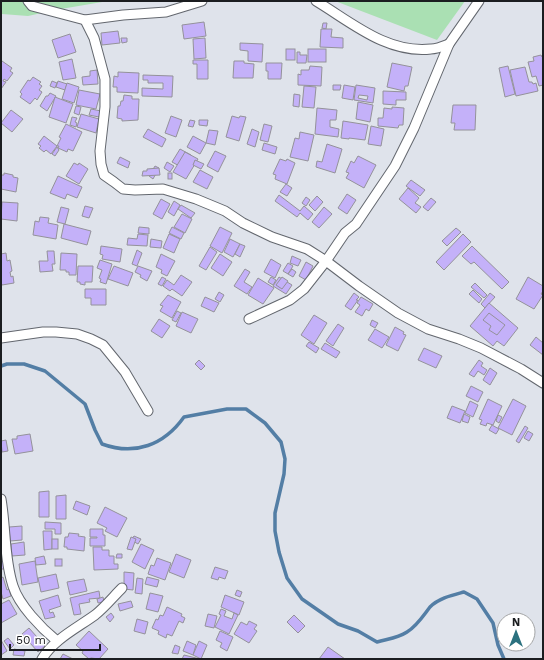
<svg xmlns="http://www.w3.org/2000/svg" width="544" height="660" viewBox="0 0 544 660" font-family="'Work Sans',sans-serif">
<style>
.green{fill:#aae0b3}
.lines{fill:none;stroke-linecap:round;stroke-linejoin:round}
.stream{stroke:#537ea5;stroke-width:3.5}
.building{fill:#c4b1f9;stroke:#94929a;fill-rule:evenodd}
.minor-casing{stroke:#63676e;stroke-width:11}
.minor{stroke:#fff;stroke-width:9}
</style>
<rect width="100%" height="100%" fill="#dfe3eb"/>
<!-- green -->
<g class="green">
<path d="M1 1H108L55 10 28 16 2 14Z"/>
<path d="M335 1H465L437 40Z"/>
</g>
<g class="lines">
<!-- stream -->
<path class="stream" d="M1 366 7 364H24L45 371 85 404 95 430 102 444C135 456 164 445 184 417L227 409H246L265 423 281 442 285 459 284 474 275 513V531L279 552 287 578 302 599 338 624 358 631 377 642C387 639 398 638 407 632 417 626 423 616 430 607 439 598 453 595 464 592L477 599 493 623 498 645 504 659"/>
</g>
<!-- building -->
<g class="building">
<path d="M204 22 206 36 184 39 182 25Z"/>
<path d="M323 23H327L326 29 322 28Z"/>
<path d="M321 29H332L331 37 343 38V48L320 47Z"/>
<path d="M118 31 120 43 102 45 101 33Z"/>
<path d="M70 34 76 52 58 58 52 40Z"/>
<path d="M121 38H127V42L122 43Z"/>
<path d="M205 38 206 58 194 59 193 39Z"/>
<path d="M240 43 263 44 262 62 248 61V51L240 50Z"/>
<rect x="286" y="49" width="9" height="11"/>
<rect x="308" y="49" width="18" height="13"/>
<path d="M297 52H300V55H307L306 63H297Z"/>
<path d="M541 55 542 57H543V85L539 86 536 76 532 77 528 62 534 61 533 57Z"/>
<path d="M72 59 76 78 63 80 59 62Z"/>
<path d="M193 60H208V79H197V64H193Z"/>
<path d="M2 61 12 68 10 71 13 73 7 81 4 79 3 81 6 82 1 89V63Z"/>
<path d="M234 61H244V63L254 64 253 78H233Z"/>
<path d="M266 63H282L281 79H268V71H266Z"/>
<path d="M392 63 412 67 408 86H405L404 91 387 87Z"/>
<path d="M310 66 322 67 321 86 298 85V74L301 75V70H309Z"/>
<path d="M508 66 515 94 505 97 499 68Z"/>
<path d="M525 67 529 82H532L533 84 536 83 538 91 516 96 510 70Z"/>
<path d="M97 70 98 84 83 85 82 77 90 76V71Z"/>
<path d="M118 72 139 73 138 93 117 92V87H113L114 76 118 77Z"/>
<path d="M143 75 173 76 172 97 142 96V88L163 89V83H148V80H143Z"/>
<path d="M33 77 41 82 39 84 42 86 39 90 42 92 37 100 35 98 30 104 20 97 22 94 20 92 28 80 30 81Z"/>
<path d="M52 81 57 83 55 88 50 86Z"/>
<path d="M58 81 67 84 65 90 56 87Z"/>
<path d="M67 83 79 87 74 103 62 99Z"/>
<path d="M333 85H341L340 90H333Z"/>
<path d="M344 85 355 87 353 100 342 98Z"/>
<path d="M356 85 375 88 373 103 354 100ZM359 95 368 96 367 100 358 98Z"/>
<path d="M304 86 316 87 314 108 302 107Z"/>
<path d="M79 90 100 94 96 109 76 105Z"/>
<path d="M383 91 406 92V100H396V105L383 104Z"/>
<path d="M50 93 56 96 47 111 40 106 46 96H48Z"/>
<path d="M294 94 300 95 299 107 293 106Z"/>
<path d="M124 95 132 96V99H139L138 120 122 121V119L117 118 118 106H120L121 101H123Z"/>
<path d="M55 97 73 104 66 123 49 117Z"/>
<path d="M358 102 373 105 370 122 356 119Z"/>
<path d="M453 105H476L475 130H454L455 123H451Z"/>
<path d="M76 106 81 107 79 115 74 113Z"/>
<path d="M392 107 404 108 403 125H399L398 128 378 126V118H383L384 108 392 109Z"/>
<path d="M317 108 337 110 336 120H330V127L339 129 338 137 315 134Z"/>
<path d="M91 109 101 111 99 117 89 115Z"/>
<path d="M11 110 23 119 12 132 1 123Z"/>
<path d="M81 114 99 119 96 133 77 127Z"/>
<path d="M171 116 182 120 176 137 165 133Z"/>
<path d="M232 116 239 118 240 116 246 117 239 141 226 137Z"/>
<path d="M72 117 77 118 75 122 77 123 76 127 70 125Z"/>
<path d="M190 120 195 121 193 127 188 126Z"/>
<path d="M199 120H208L207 126 199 125Z"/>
<path d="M343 121 368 125 365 140 349 138V139L341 138Z"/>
<path d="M66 124 82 132 73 151 68 149 67 152 58 148 59 146H57L61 138 59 137Z"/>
<path d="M264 124 272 126 268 142 260 140Z"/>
<path d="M371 126 384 129 381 146 368 144Z"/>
<path d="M148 129 166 139 162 147 143 137Z"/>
<path d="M252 129 259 132 255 147 247 144Z"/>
<path d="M209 130 218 131 215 145 206 143Z"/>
<path d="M300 132 314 135 308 161 290 157 295 138 299 139Z"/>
<path d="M44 136 57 146 51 154 46 150 44 152 39 148 41 146 38 144Z"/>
<path d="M193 136 206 143 200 154 187 147Z"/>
<path d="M264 143 277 147 275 154 262 150Z"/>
<path d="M327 144 342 149 335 173 316 167 317 161 322 162Z"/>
<path d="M57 147 59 150 55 156 52 154Z"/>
<path d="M180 149 191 155 183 168 172 162Z"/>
<path d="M215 151 226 156 218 172 207 166Z"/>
<path d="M185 152 198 159 186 179 173 172Z"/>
<path d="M358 156 376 165 364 188 346 178 349 173 346 172 351 161 354 163Z"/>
<path d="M120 157 130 162 128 168 117 163Z"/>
<path d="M280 159 286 161 287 159 295 163 287 184 275 179 276 175 273 174Z"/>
<path d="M195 160 204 164 201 169 193 165Z"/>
<path d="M167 162 174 166 170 172 164 168Z"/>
<path d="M74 163 78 165 79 163 88 169 79 184 66 176Z"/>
<path d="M155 166 159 168 153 179 149 176Z"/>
<path d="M159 168 160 175 142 176 143 171H147V169Z"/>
<path d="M200 170 213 177 207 189 193 182Z"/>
<path d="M4 173 13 175V177L18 178 16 192 1 189V175H4Z"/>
<rect x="168" y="173" width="4" height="6"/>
<path d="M58 176 82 187 77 198 67 194 65 199 50 193Z"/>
<path d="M411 180 425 190 420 196 406 186Z"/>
<path d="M286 184 292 188 287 196 280 192Z"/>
<path d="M408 188 419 198 415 203 421 207 416 213 399 199Z"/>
<path d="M347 194 356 200 347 214 338 208Z"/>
<path d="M279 195 300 211 304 206 313 214 308 220 300 213 297 217 275 201Z"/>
<path d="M317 196 323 202 315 211 309 205Z"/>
<path d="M306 197 310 200 306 206 302 203Z"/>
<path d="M431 198 436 202 428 211 423 207Z"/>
<path d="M161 199 170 204 162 219 153 214Z"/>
<path d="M174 201 180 205 174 216 168 212Z"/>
<path d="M2 202 18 203 17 221 1 219Z"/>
<path d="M181 205 195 213 191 218 178 209Z"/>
<path d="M85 206 93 208 89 218 82 216Z"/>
<path d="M61 207 69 209 65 224 57 222Z"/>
<path d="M324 207 332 214 319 228 312 222Z"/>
<path d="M182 214 192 219 185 233 174 227Z"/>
<path d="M40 217 49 218 48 223 58 225 56 239 33 235 35 221 39 222Z"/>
<path d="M64 224 91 231 87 245 61 238Z"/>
<path d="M139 227 149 228V234L138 233Z"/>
<path d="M172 227 184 233 181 239 169 233Z"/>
<path d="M220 227 232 233 222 253 210 246Z"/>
<path d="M456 228 461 232 447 246 442 241Z"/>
<path d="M138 234 148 235 147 246 127 245 128 238 137 239Z"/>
<path d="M169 234 180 239 174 253 163 248Z"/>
<path d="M463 234 471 242 444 270 436 262Z"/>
<path d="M151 239 162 241 161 248 150 247Z"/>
<path d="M230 239 240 244 233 257 224 252Z"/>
<path d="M240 244 245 246 240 257 235 254Z"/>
<path d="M101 246 122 249 120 262 102 259 103 255 100 254Z"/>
<path d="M472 246 509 282 502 289 474 262 471 264 462 256Z"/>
<path d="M210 247 217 252 206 270 199 266Z"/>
<path d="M137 250 142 253 137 266 132 264Z"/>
<path d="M47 251H54L55 264H52L53 271 40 272 39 261H48Z"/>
<path d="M6 253 7 261 10 260 12 271 10 272 11 277 13 276 14 283 2 285 1 282V254Z"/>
<path d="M61 253 77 254 76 275H69V272H66V270H60Z"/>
<path d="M161 254 175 261 167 276 161 273 162 270 156 267Z"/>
<path d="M220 254 232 262 223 276 211 268Z"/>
<path d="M292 256 301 260 298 266 290 263Z"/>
<path d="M271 259 281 265 275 278 264 272Z"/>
<path d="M100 260 112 264 106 284 100 282 101 279 99 278 102 270 97 268Z"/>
<path d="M306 262 313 266 306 280 299 276Z"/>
<path d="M288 263 293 266 288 274 283 271Z"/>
<path d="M78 266H93L92 282H85V285L80 284V282H77Z"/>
<path d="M114 266 133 273 128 286 108 279Z"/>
<path d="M138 266 152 271 147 281 140 277 141 275 135 272Z"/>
<path d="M245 269 250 272 244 282 252 287 247 294 234 286Z"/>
<path d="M292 269 296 272 293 277 288 274Z"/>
<path d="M181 275 192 282 182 296 172 289 170 291 163 286 167 280 174 285Z"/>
<path d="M162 277 166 279 162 286 158 284Z"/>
<path d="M271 277 276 280 273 285 268 282Z"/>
<path d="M279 277 292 285 286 294 273 286Z"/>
<path d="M282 277 288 281 282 289 276 285Z"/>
<path d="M528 277 543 286V291L541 294 543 295 534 309 516 299Z"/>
<path d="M258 278 274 288 263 304 248 295Z"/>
<path d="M475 283 487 295 484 298 471 287Z"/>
<path d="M85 289H106V305H91V298H85Z"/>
<path d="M473 290 482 299 479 303 469 294Z"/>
<path d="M219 292 224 295 220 302 215 299Z"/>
<path d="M354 293 359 297 356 300H358L351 310 345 306Z"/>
<path d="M490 293 495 297 485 308 481 304Z"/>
<path d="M168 295 181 302 172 318 160 311 163 306 160 305Z"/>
<path d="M205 297 219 303 214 312 201 306Z"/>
<path d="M361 297 373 304 369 311 366 309 362 316 355 312 360 305 357 303Z"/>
<path d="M489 303 518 328 504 346 497 341 493 346 470 326Z"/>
<path d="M177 311 181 313 176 322 172 320Z"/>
<path d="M182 312 198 319 191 333 176 326Z"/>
<path d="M489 313 505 325 497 335 489 330 491 326 483 320Z"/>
<path d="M314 315 327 323 314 344 301 335Z"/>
<path d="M159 319 170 326 162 338 151 331Z"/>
<path d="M372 320 378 323 375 328 370 325Z"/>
<path d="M338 324 344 328 333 346 326 341Z"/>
<path d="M395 327 404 332 403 334 406 335 398 351 386 345Z"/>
<path d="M375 329 389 337 382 348 368 340Z"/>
<path d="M536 337 543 343V355L530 345Z"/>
<path d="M309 342 319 348 316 353 306 346Z"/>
<path d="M325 343 340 352 336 358 321 349Z"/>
<path d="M424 348 442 356 436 368 418 360Z"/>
<path d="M199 360 205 366 201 370 195 364Z"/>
<path d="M479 360 483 363 481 366 487 370 484 375 478 371 474 377 469 374Z"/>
<path d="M490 368 497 373 490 385 483 380Z"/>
<path d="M471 386 483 392 478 402 466 396Z"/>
<path d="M488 399 502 406 493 425 487 423 486 426 480 424 482 420 479 419Z"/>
<path d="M513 399 526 406 512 435 498 428Z"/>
<path d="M470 401 478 405 473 417 465 413Z"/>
<path d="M452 406 465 411 460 423 447 418Z"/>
<path d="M464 414 470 417 468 423 462 421Z"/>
<path d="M498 415 502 417 499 423 496 421Z"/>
<path d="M492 425 499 429 496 434 489 430Z"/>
<path d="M525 426 528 428 519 443 516 441Z"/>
<path d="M528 431 533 434 529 441 524 438Z"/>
<path d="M30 434 33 451 15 454 12 439H17V436Z"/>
<path d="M6 440 8 451 2 452 1 441Z"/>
<path d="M49 491V517H39V492Z"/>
<path d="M66 495V519H56V496Z"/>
<path d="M76 501 90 506 87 515 73 509Z"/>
<path d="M105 507 127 518 117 537 105 531 107 528 97 523Z"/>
<path d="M45 522 61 523V534H55V529H45Z"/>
<path d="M22 526V540L10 541 9 527Z"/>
<path d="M90 529H103V535H105V546H90V538H97V537H90Z"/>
<path d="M43 531H52V549L44 550Z"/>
<path d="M69 533 79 534 78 536 85 537 84 551 67 549V547H64L65 537H68Z"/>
<path d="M134 536 141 539 138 544 131 540Z"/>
<path d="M131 537 136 539 132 550 127 549Z"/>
<rect x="52" y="539" width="6" height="10"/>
<path d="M24 542 25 555 12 556 11 544Z"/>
<path d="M3 544 5 569H1V545Z"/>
<path d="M141 544 154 550 145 569 132 562Z"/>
<path d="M93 547H102V550H109V556H114V564H118V569L94 570Z"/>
<path d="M117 554H122V558H116Z"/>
<path d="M176 554 191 560 184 578 169 572Z"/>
<path d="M44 556 46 564 36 565 35 558Z"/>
<path d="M157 558 171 563 165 580 148 574 151 565 154 566Z"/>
<rect x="55" y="559" width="7" height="7"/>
<path d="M35 561 38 582 22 585 19 564Z"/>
<path d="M215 567 228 571 225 579 219 577 218 580 211 578Z"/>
<path d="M124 572 134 573 133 590 124 589Z"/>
<path d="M56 574 59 588 41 592 38 578Z"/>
<path d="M3 577 7 590 9 589 11 596 3 599 1 592V578Z"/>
<path d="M147 577 159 580 157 587 145 584Z"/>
<path d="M137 578 143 579 142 594 135 593Z"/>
<path d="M84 579 87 591 70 595 67 582Z"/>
<path d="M237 590 242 592 240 597 235 595Z"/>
<path d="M99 591 100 598 89 599 90 602 79 604 81 614 74 615 70 598Z"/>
<path d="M150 593 163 596 158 612 146 609Z"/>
<path d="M58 595 61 606 49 610 50 613 53 612 55 617 45 619 39 601Z"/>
<path d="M225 595 244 602 239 615 221 607Z"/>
<path d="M103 597 104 602 98 603 97 599Z"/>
<path d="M9 600 17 614 1 623V604Z"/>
<path d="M131 601 133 607 120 611 118 604Z"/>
<path d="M167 607 182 614 181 616 185 618 183 623 179 621 172 636 167 634 166 638 158 634 159 631 152 628 156 619 158 620 160 615 163 616Z"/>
<path d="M221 609 226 611 224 616 232 619 234 613 238 615 229 634 215 627 221 615 219 614Z"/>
<path d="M111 613 114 617 110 622 106 617Z"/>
<path d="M208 614 217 616 214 628 205 626Z"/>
<path d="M294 615 305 626 298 633 287 622Z"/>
<path d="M137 619 148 622 145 634 134 631Z"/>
<path d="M249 621 257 625 254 629 257 631 249 643 234 634 241 622 247 625Z"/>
<path d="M29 628 45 646 38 652 22 634Z"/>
<path d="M89 631 108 649 99 659 91 658 89 659 82 653 83 651 76 645Z"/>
<path d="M220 631 233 637 227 651 220 647 222 643 216 640Z"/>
<path d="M8 638 14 645 10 649 4 641Z"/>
<path d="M1 640 7 651 1 655Z"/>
<path d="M187 641 196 645 193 655 183 651Z"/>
<path d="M199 641 207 645 201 659 193 655Z"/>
<path d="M175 645 180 647 178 654 172 653Z"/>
<path d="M328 647 345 659H319Z"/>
<path d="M14 649 25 651 24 656 13 655Z"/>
<path d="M63 654 73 659H60Z"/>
<path d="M184 655 200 659H182Z"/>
</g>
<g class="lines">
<!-- minor casing -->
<g class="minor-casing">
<g id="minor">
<path d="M28 1 32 6 85 20 123 15 166 12 202 1"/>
<path d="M316 1C351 22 387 54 431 49 437 49 444 46 449 44"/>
<path d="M85 20 94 38 105 79V107L100 151 101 164 104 175 114 182 123 189 135 190 163 189 196 199 225 211 243 223 272 237 307 249 326 261 359 286 398 313 428 329 459 339 481 348 521 369 543 383"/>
<path d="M249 319 290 300 304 289 326 261 345 233 356 224 395 166 414 128 449 44 479 1"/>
<path d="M1 338 43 332H56L77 334 91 339 103 345 125 372 148 411"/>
<path d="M1 499C6 528 4 558 13 586 19 605 41 628 57 641"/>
<path d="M42 659C53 640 77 628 95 615 105 607 113 597 122 588"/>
</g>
</g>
<!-- minor -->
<use href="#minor" class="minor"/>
</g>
<!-- border -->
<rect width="544" height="660" fill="none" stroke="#1b1d20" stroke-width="4"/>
<!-- north arrow -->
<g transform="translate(516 632)"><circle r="19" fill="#ffffff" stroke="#a4a5a6"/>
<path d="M0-3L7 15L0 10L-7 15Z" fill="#2b717f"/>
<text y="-6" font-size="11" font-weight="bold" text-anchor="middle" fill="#1b1d20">N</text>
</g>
<!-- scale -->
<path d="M10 644v6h90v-6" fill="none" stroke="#1b1d20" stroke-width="2"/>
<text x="16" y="644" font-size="12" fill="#1b1d20" stroke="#ffffff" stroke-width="3" paint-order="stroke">50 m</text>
</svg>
